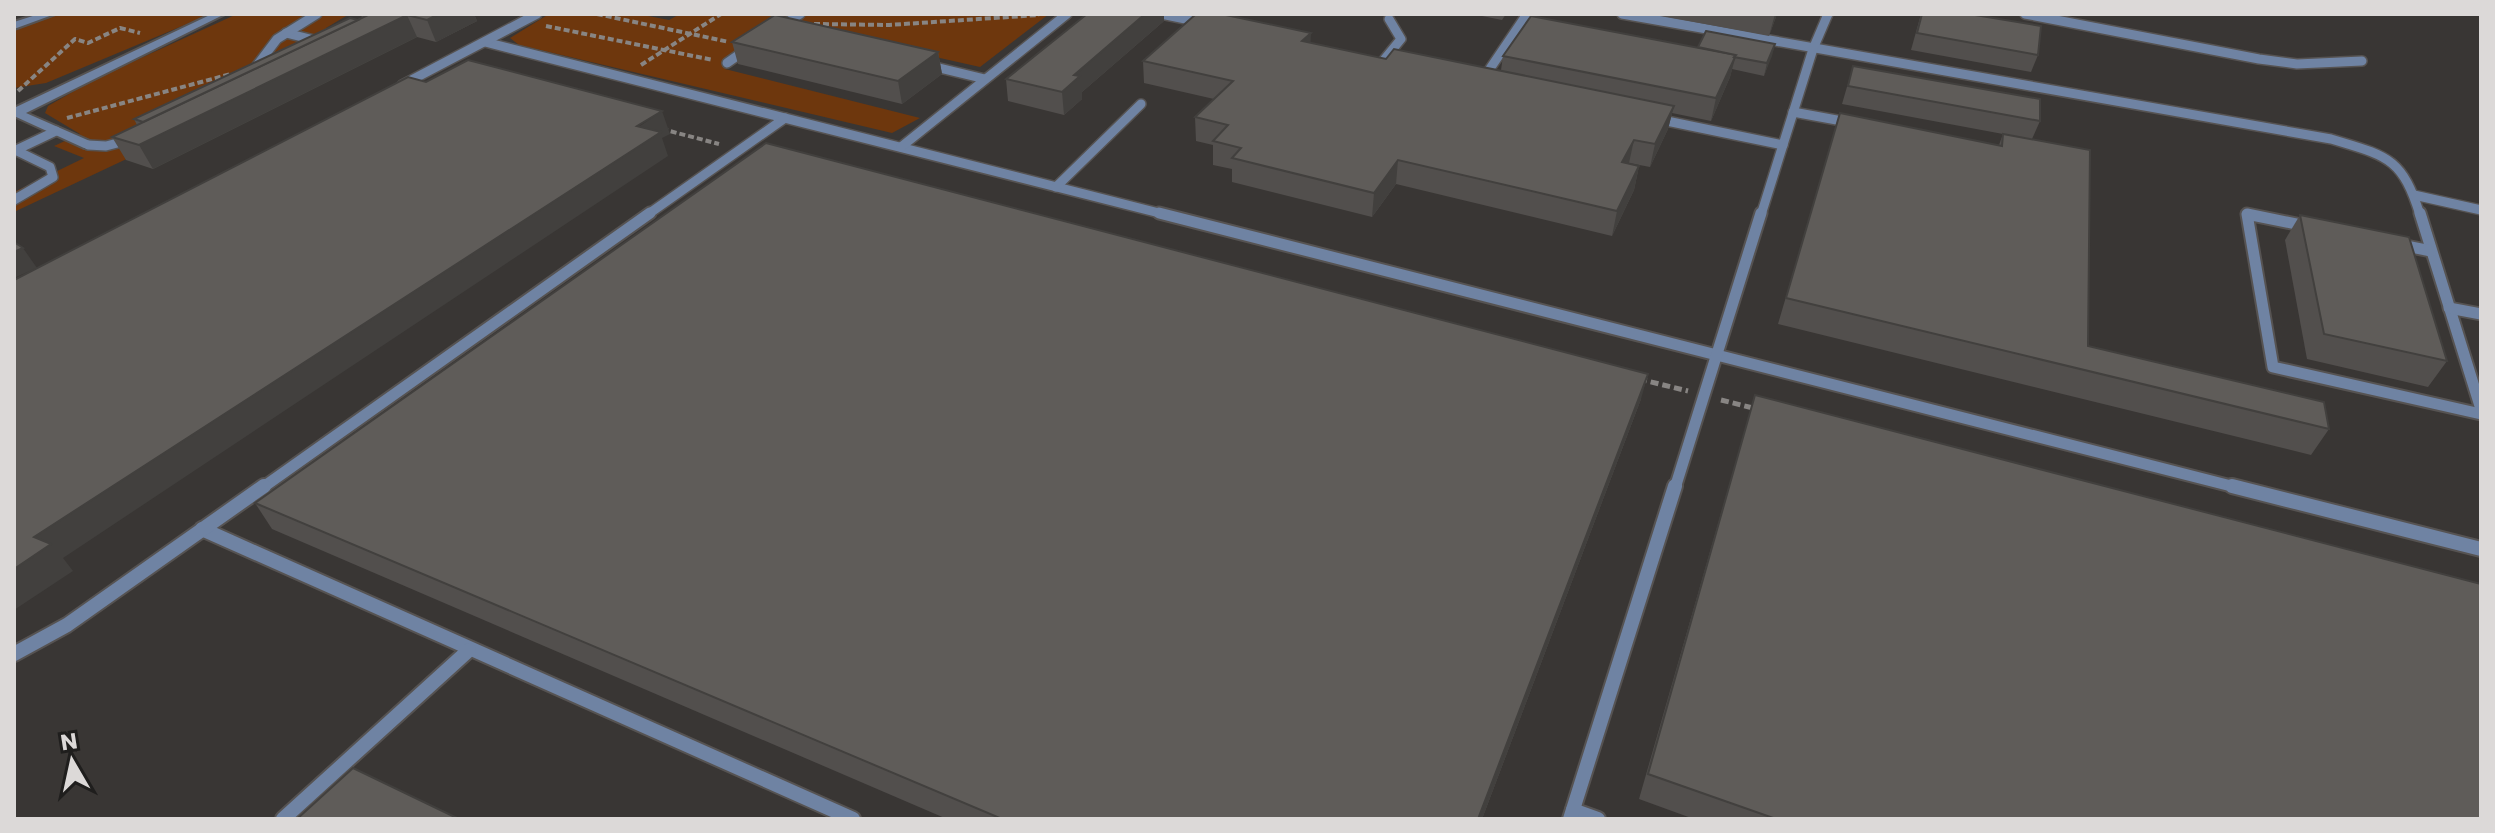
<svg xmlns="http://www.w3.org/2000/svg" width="2495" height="833" viewBox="0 0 2495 833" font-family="Poppins,sans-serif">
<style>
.green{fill:#6e370d}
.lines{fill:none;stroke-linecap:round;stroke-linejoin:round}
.lane-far2-casing{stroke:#565352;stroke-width:12}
.lane-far1-casing{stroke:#565352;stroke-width:15}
.lane-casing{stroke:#565352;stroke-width:18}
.street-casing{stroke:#565352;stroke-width:4}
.path-far1{stroke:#888583;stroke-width:4;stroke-dasharray:6 3;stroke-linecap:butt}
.path{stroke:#888583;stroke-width:5;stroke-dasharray:8 4;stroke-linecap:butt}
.lane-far2{stroke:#6f83a3;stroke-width:9}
.lane-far1{stroke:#6f83a3;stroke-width:11}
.lane{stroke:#6f83a3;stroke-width:14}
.street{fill:#6f83a3;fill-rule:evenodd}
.wall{fill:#524f4d}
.shaded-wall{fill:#42403e}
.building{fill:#5f5c59;stroke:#42403e;stroke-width:2}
</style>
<rect width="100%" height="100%" fill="#393634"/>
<!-- green -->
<g class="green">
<path d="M60 14H211L46 83 14 88V29Z"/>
<path d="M237 14H338L346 16 326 28 355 36 135 155 14 212V192L84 158 54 146 80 134 45 113 48 106 95 79Z"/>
<path d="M549 14H638L669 20 680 14H1049L980 67 793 25 725 69 920 118 892 133 519 45 510 38Z"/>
</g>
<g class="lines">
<!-- lane-far2 casing -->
<g class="lane-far2-casing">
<g id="lane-far2">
<path d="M1161 14 1205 23"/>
<path d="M1622 14 2331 139C2387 156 2402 157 2420 215"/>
<path d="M2025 14 2259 59 2297 64 2362 61"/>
<path d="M779 28 800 14"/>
<path d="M286 33 322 42"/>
<path d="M485 42 1167 215"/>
<path d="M1383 61 1401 39 1389 19"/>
<path d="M727 63 747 49"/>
<path d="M927 65 985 79"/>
<path d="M252 72 277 39 317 14"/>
<path d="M1483 79 1527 14"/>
<path d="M402 85 537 14"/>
<path d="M1793 112 1853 123"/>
<path d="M1657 119 1783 145"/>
<path d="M88 145 106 146 129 140"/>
<path d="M901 147 1067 14"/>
<path d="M14 151 56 131"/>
<path d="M1056 187 1141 104"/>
<path d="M2414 195 2481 210"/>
<path d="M14 200 53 177 50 167 15 150"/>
<path d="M647 215 785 118"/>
<path d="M1761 215 1813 49 1828 14"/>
<path d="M2247 215H2253"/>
</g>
</g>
<!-- lane-far1 casing -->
<g class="lane-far1-casing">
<g id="lane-far1">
<path d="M1159 213 2239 488"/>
<path d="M2420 213 2481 409"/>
<path d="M2311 227 2247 214 2273 367 2481 414"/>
<path d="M2396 244 2431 251"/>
<path d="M2449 308 2481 314"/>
<path d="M262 488 650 213"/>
<path d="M1675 488 1761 213"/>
</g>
</g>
<!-- lane casing -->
<g class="lane-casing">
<g id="lane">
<path d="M2232 486 2481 549"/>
<path d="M202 529 853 819"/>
<path d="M14 654 67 625 264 486"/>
<path d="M1573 810 1598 819"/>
<path d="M283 819 469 650"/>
<path d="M1570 819 1675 486"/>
</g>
</g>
<!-- street casing -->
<g class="street-casing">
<g id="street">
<path d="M39 14H55L14 29V22Z"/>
<path d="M212 14H225L26 113 92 142V148H84L14 116V108Z"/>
</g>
</g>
<!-- path-far1 -->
<g class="path-far1">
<path d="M597 14 729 42"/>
<path d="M814 24 889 25 1039 15"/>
<path d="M546 26 713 60"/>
<path d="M641 65 721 14"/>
<path d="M18 91 75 39 88 43 120 28 140 33"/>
<path d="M67 118 231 74"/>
<path d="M662 129 719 144"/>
</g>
<!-- path -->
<g class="path">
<path d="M1639 379 1688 391"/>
<path d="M1721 400 1757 409"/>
</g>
<!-- lane-far2 -->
<use href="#lane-far2" class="lane-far2"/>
<!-- lane-far1 -->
<use href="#lane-far1" class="lane-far1"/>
<!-- lane -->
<use href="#lane" class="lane"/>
<!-- street -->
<use href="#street" class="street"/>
</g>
<!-- wall -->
<g class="wall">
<path d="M361 14H474L477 21 436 42 417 37 153 169 126 160 112 137 137 125 134 119 358 20 362 18Z"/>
<path d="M1472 14H1506L1502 20Z"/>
<path d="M1652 14H1777L1769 36Z"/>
<path d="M1921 14H1969L2038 55 2031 72 1911 50Z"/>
<path d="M1164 21 1082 92V99L1064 115 1008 101 1006 79Z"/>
<path d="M732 42 938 52 942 74 902 104 738 64Z"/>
<path d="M1310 43 1386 59 1501 70 1503 56 1775 44 1764 76 1732 69 1730 77 1711 121 1672 113 1668 129 1650 167 1629 163V164L1639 166 1634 190 1612 236 1396 184 1372 217 1232 182V169L1213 165V145L1196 141 1195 117 1214 99 1144 83 1143 61Z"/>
<path d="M1853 66 2040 121 2032 139 2088 346 2329 429 2311 455 1778 324 1840 113 1999 145 2003 134 1842 104Z"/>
<path d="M2300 215 2447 361 2428 387 2307 359 2285 240Z"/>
<path d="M1755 395 2481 819H1694L1639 799Z"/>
<path d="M1641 399 1482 819H947L272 529 255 503Z"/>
</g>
<!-- shaded-wall -->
<g class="shaded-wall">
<path d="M439 14H474L477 21 436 42 427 20Z"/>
<path d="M1145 14H1164V21L1082 92V99L1064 115 1062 92 1074 75Z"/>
<path d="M1775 14H1777L1769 36Z"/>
<path d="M407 15 417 37 153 169 139 145Z"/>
<path d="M1311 33 1310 55 1302 41Z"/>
<path d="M1775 44 1772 56 1764 76 1767 63Z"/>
<path d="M938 52 942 74 902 104 898 81Z"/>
<path d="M1736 55 1730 77 1711 121 1716 98Z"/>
<path d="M1674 106 1668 129 1650 167 1655 144Z"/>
<path d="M662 111 670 134 662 138 668 156 63 558 73 571 14 610V569L34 537Z"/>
<path d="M1634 140 1629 163 1617 186 1622 162Z"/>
<path d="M1398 160 1396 184 1372 217 1374 193Z"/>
<path d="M1639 166 1634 190 1612 236 1617 211Z"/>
<path d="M23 248 37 268 14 278V252Z"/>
<path d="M1648 374 1641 399 1482 819H1478Z"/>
</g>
<!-- building -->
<g class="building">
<path d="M370 14H439L427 20 407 15 139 145 112 137Z"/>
<path d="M1087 14H1145L1074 75 1080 76 1062 92 1006 79Z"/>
<path d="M1196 14H1221L1311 33 1302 41 1386 59 1394 49 1674 106 1655 144 1634 140 1622 162 1639 166 1617 211 1398 160 1374 193 1232 158 1241 148 1213 141 1228 125 1195 117 1233 81 1143 61Z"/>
<path d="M1922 14H1969L2041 26 2038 55 1917 33Z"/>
<path d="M775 15 938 52 898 81 732 42Z"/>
<path d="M1531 16 1736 55 1716 98 1503 56Z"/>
<path d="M350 18 358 20 143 122 134 119Z"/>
<path d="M1706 31 1775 44 1767 63 1734 57 1736 55 1698 47Z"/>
<path d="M468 60 662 111 637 126 661 132 34 537 51 544 14 569V280L408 77 426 82Z"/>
<path d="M1853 66 2040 99V121L1848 86Z"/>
<path d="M1840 113 2002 146 2003 134 2090 150 2088 346 2324 402 2329 429 1786 298Z"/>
<path d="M766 143 1648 374 1478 819H1002L255 503Z"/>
<path d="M2300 215 2409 237 2447 361 2324 334Z"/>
<path d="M14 242 23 248 14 252Z"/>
<path d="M1755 395 2481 584V819H1776L1648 774Z"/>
<path d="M353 768 459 819H297Z"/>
</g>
<!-- border -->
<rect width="2495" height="833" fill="none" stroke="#dcd9d8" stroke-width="32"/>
<!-- north arrow -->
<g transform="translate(72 761) rotate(351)" stroke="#1f1e1d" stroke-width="6" paint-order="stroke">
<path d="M0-6L14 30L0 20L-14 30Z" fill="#dcd9d8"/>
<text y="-12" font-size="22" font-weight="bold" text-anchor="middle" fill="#dcd9d8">N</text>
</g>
</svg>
